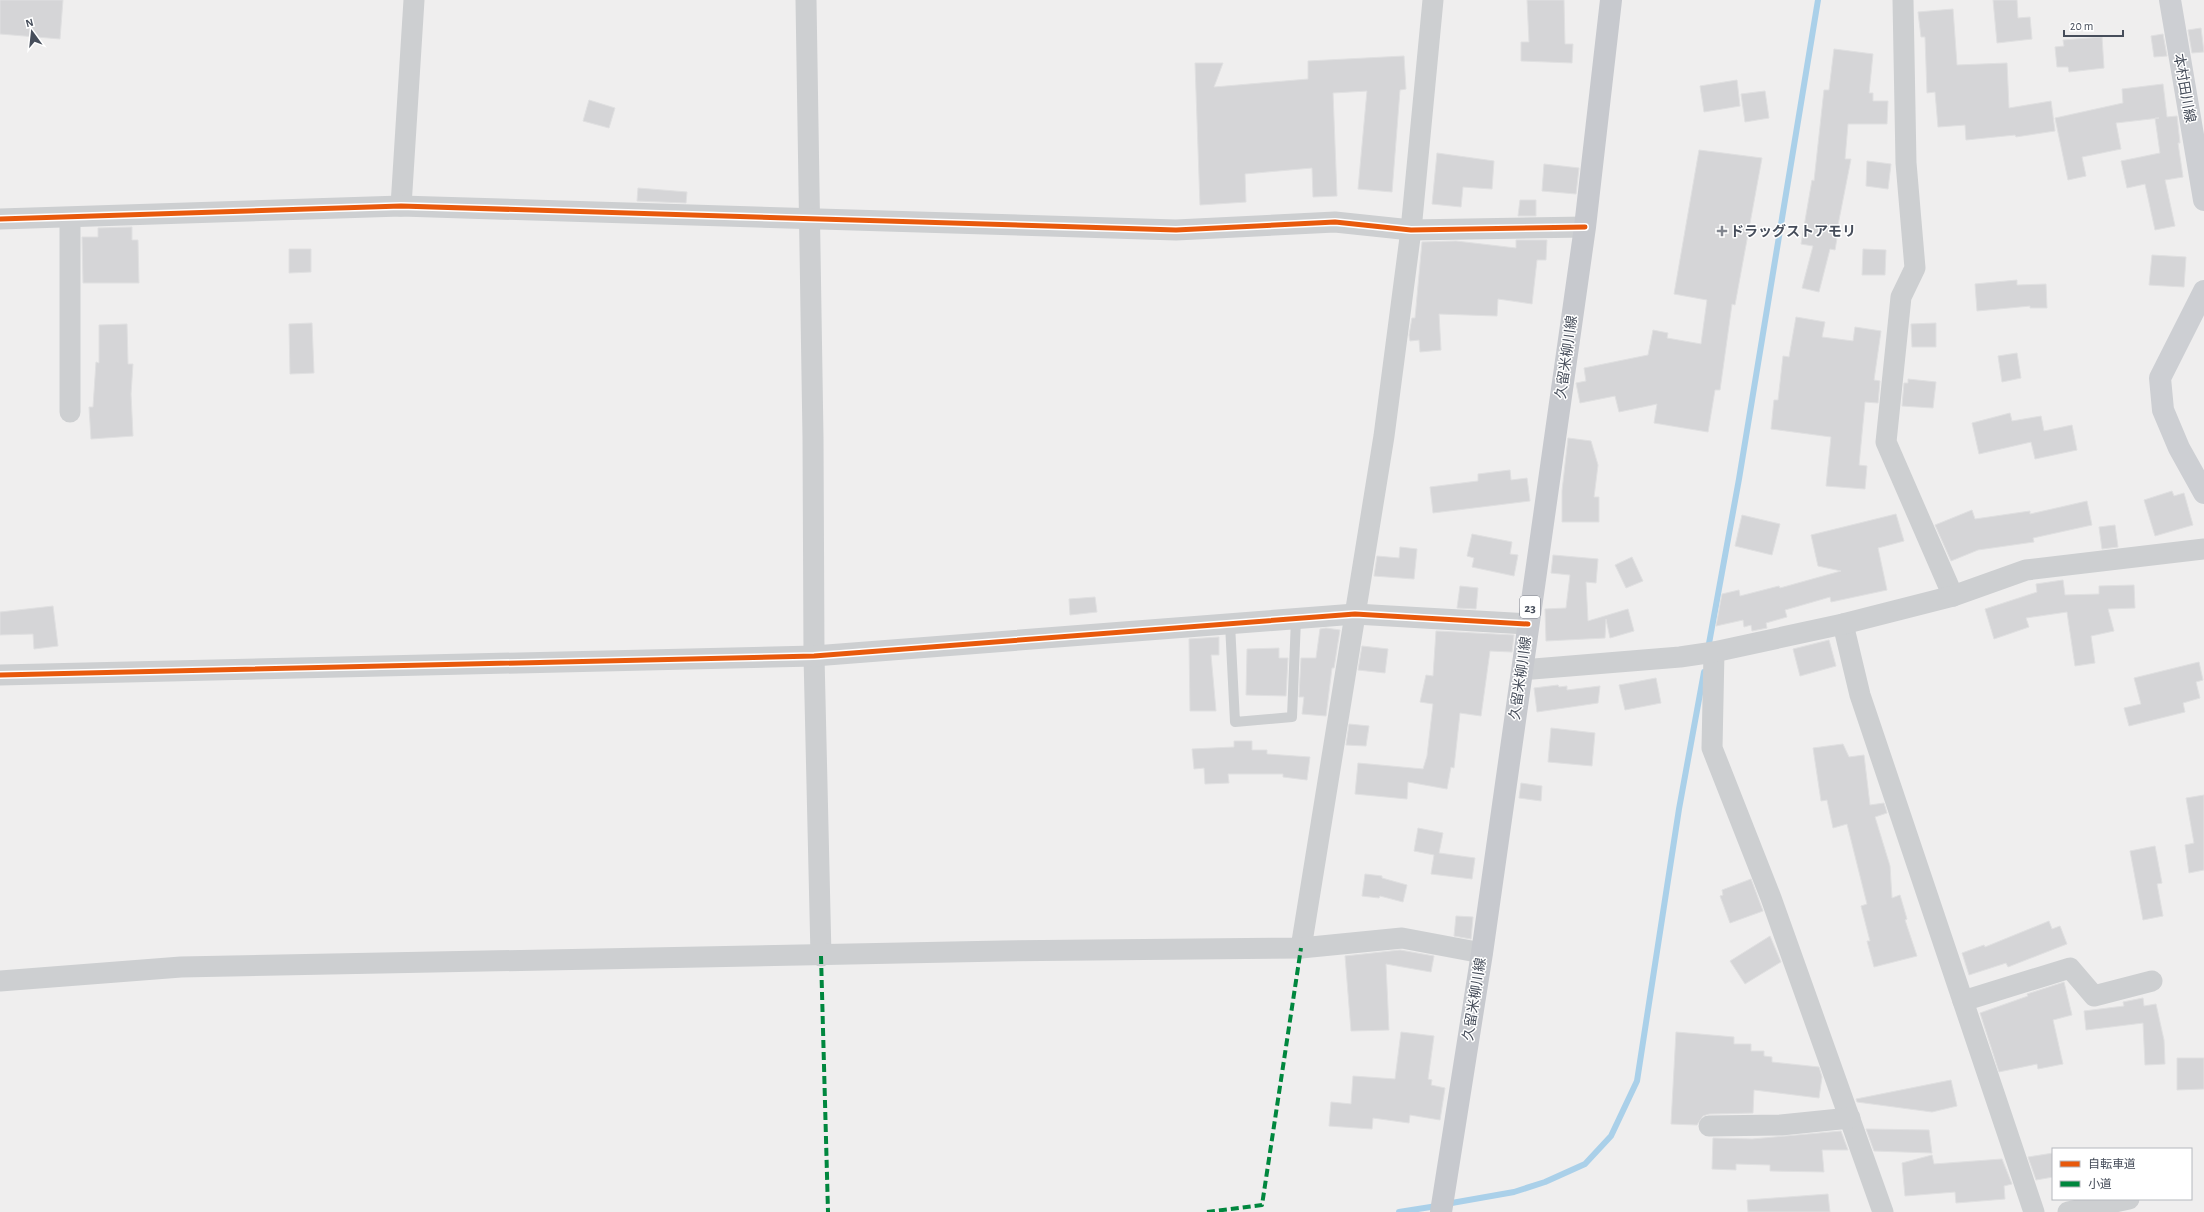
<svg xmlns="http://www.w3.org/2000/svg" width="2204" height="1212" viewBox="0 0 2204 1212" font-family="'Alegreya Sans','Noto Sans JP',sans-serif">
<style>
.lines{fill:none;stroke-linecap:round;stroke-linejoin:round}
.stream{stroke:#aad0e9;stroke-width:6}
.building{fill:#d5d5d7;stroke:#e0e0e1}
.lane{stroke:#cdcfd1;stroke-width:10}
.street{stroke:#cdcfd1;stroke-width:21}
.secondary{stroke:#cdcfd3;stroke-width:22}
.primary{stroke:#c7c9ce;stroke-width:22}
.quiet{stroke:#00873e;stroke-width:4;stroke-dasharray:8 4;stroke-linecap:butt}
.cycleway-casing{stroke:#fff;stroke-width:8}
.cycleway{stroke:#e8590c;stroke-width:5}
.poi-dot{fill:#81858e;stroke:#fff;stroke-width:1.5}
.labels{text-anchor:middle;stroke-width:3;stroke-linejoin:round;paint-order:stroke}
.shield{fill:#fff;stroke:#7e828c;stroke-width:1}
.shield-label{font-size:13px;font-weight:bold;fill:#464d5a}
.street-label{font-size:14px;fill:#464d5a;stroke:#fff}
.poi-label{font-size:14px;font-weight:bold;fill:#464d5a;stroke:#fff;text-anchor:start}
</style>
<rect width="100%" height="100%" fill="#efeeee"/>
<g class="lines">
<!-- stream -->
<g class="stream">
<path d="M1708 649 1739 479 1818 0"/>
<path d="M1446 1204 1514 1192 1545 1182 1585 1164 1611 1136 1637 1081 1679 809 1704 672"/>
<path d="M1399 1212 1437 1206"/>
</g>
</g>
<!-- building -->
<g class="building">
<path d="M0 0H63L60 39 0 34Z"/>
<path d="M1527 0H1564L1565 44H1573L1572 63 1521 61V42H1529Z"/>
<path d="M1993 0H2017L2018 18 2030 17 2032 39 1997 43Z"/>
<path d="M1953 9 1957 65 2007 63 2009 108 2051 101 2055 131 2016 137 2015 135 1966 140 1965 125 1938 127 1935 92 1927 93 1925 37H1921L1918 12Z"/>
<path d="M2201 28 2204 52 2192 53 2188 30Z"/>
<path d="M2163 34 2167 56 2154 57 2151 36Z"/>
<path d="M2102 37 2104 68 2069 72 2068 67H2057L2055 47 2064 46 2063 40Z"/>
<path d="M1834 49 1873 54 1869 93H1873V101H1888L1887 124H1848L1845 159H1851L1838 225 1839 226 1835 250 1830 249 1819 292 1802 288 1813 246 1801 244 1812 180 1814 181 1824 90H1829Z"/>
<path d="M1404 56 1406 89 1400 90 1392 192 1358 189 1367 91 1333 93 1337 196 1313 197 1312 168 1245 174 1246 202 1200 205 1195 63H1223L1214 87 1308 79V61Z"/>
<path d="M1737 80 1740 106 1704 112 1700 86Z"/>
<path d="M2163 84 2167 117 2177 116 2180 143H2178L2183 177 2165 180 2175 226 2155 230 2145 184 2127 188 2121 161 2160 153 2155 118H2159L2116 123 2121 149 2082 157 2086 176 2068 180 2055 118 2123 103 2122 89Z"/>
<path d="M1765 91 1769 118 1745 122 1741 94Z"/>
<path d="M589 100 615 108 609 128 583 121Z"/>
<path d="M1699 150 1762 158 1735 305 1732 304 1720 390H1715L1708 432 1654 423 1657 404 1619 412 1615 396 1580 403 1576 383 1586 381 1584 368 1648 355 1653 330 1668 333 1667 338 1701 344 1707 300 1674 294Z"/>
<path d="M1437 153 1494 161 1492 189 1463 187 1461 207 1432 204Z"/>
<path d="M1867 161 1891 164 1888 189 1866 186Z"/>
<path d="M1544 164 1579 168 1576 194 1542 191Z"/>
<path d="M638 188 687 192 686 203 637 201Z"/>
<path d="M1520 200H1536V216H1518Z"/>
<path d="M132 227V240H138L139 283H83L82 237H98V228Z"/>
<path d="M1516 240H1547L1546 260H1537L1532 304 1498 299 1497 316 1439 314 1441 350 1420 352 1419 340 1410 341 1409 335 1412 318H1415L1422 242 1456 241 1516 248Z"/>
<path d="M289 249H311V272L289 273Z"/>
<path d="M1863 249 1886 250 1885 275H1862Z"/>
<path d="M2152 255 2186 257 2184 287 2149 285Z"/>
<path d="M2017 280V285L2046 284 2047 308H2030V306L1977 311 1975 284Z"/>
<path d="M1796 317 1825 322 1822 337 1853 341 1855 327 1881 331 1874 380 1880 381 1878 403 1865 402 1859 465 1867 466 1865 489 1826 486 1831 437 1771 429 1774 400H1778L1783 356 1789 357Z"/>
<path d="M312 323 314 373 290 374 289 324Z"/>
<path d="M1936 323V347H1912L1911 324Z"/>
<path d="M127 324 128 364H133L131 394 133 436 91 439 89 407H93L96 362 99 363V325Z"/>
<path d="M2017 353 2021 378 2002 382 1998 356Z"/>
<path d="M1908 379 1936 382 1933 408 1902 406 1904 383H1908Z"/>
<path d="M2010 413 2012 421 2041 416 2044 431 2072 425 2077 450 2035 459 2031 442 1979 454 1972 423Z"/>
<path d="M1568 438 1591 441 1598 465 1594 497H1599V522H1562V491Z"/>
<path d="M1510 470 1511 480 1527 478 1530 501 1433 513 1430 487 1478 481V474Z"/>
<path d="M2172 491 2174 496 2184 493 2193 525 2155 536 2144 500Z"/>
<path d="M2087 501 2092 525 2033 538 2034 542 1978 550 1951 561 1935 525 1972 510 1975 519 2030 511V514Z"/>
<path d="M1896 514 1904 541 1878 548 1887 590 1831 602 1830 597 1785 610 1787 617 1766 623 1767 628 1752 631 1751 625 1744 627 1743 620 1716 626 1722 594 1739 590 1740 596 1779 586 1780 588 1841 571 1818 566 1811 535Z"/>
<path d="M1742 515 1780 524 1772 555 1735 546Z"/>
<path d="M2115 525 2118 547 2102 549 2099 527Z"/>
<path d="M1472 534 1512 542 1510 554 1518 555 1514 576 1472 567 1474 558 1467 556Z"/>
<path d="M1400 547 1417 549 1414 579 1374 576 1377 556 1399 558Z"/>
<path d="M1553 555 1598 559 1596 583 1586 582 1588 621 1628 609 1634 631 1610 638 1606 619 1605 638 1546 641 1545 609 1566 608 1570 575 1551 573Z"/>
<path d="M1632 557 1643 581 1626 588 1615 565Z"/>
<path d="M2063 580 2065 595 2099 594V586L2134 585 2135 608 2108 609 2114 631 2091 636 2095 663 2075 666 2067 612 2026 618 2029 627 1994 639 1985 609 2037 592 2036 584Z"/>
<path d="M1460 586 1478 588 1476 609 1457 608Z"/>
<path d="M1095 597 1097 612 1070 615 1069 599Z"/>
<path d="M53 606 58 646 34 649 33 634 0 635V612Z"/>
<path d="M1326 628 1340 630 1334 668H1332L1326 716 1302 714 1304 697H1299L1301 658H1316L1320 629Z"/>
<path d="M1436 631 1514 635 1512 652 1490 651 1481 716 1460 713 1454 768 1451 767 1447 789 1408 782 1407 799 1355 794 1358 763 1423 769 1427 756 1433 704 1420 702 1426 675 1433 676Z"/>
<path d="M1219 637V655H1211L1216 711H1190L1189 639Z"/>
<path d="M1829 640 1836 666 1800 676 1793 649Z"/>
<path d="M1362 646 1388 649 1385 673 1358 670Z"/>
<path d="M1279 648V658H1288L1286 696 1246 695 1247 649Z"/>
<path d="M2199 662 2203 680 2196 682 2200 698 2183 703 2185 712 2129 726 2124 708 2141 704 2134 678Z"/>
<path d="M1656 678 1661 703 1625 710 1619 685Z"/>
<path d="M1558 685 1559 687 1567 686V690L1600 686 1598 703 1537 712 1534 688Z"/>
<path d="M1349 724 1369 726 1366 746 1346 745Z"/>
<path d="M1551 728 1595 733 1592 766 1548 762Z"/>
<path d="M1234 741H1252V750H1267V754L1310 757 1307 780 1283 777V774H1228L1229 783 1205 784 1204 768 1194 769 1192 749 1234 747Z"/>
<path d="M1843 744 1849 757 1864 755 1870 805 1884 803 1887 813 1875 817 1890 866 1892 898 1900 895 1907 919 1905 920 1917 956 1874 967 1867 941H1870L1861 906 1867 904 1847 824 1833 828 1827 800 1821 801 1813 748Z"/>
<path d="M1521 783 1542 786 1541 801 1519 798Z"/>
<path d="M2204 795V870L2189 873 2185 845 2194 843 2186 798Z"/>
<path d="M1418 828 1443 833 1439 853 1475 858 1472 879 1431 874 1434 855 1414 851Z"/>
<path d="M2155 846 2162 883 2157 884 2163 916 2143 920 2130 851Z"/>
<path d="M1365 874 1382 876V878L1407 885 1403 902 1380 896 1379 898 1362 896Z"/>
<path d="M1751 879 1763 911 1730 923 1720 896 1723 895 1722 890Z"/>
<path d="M1456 916 1473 917 1471 939 1454 936Z"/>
<path d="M2049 921 2052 929 2060 926 2067 944 2008 967 2006 963 1969 975 1962 953 1984 945 1985 947Z"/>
<path d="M1770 936 1781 962 1745 984 1730 961Z"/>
<path d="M1400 950 1434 956 1431 972 1386 964 1389 1030 1351 1031 1345 956Z"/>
<path d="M2064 982 2072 1015 2053 1020 2063 1064 2038 1069 2037 1064 1999 1072 1980 1013 2028 996 2027 994Z"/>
<path d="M2143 998 2144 1006 2156 1004 2164 1040 2165 1064 2145 1065 2143 1023 2086 1030 2084 1011 2124 1006 2123 1002Z"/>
<path d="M1401 1032 1434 1036 1428 1079 1432 1080 1431 1085 1445 1088 1440 1120 1410 1115 1409 1123 1373 1118 1372 1129 1329 1126 1331 1102 1351 1104 1353 1076 1395 1079Z"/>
<path d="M1676 1032 1734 1037V1044H1751V1051H1764V1056L1772 1057V1062L1819 1067 1822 1077 1819 1098 1754 1090 1753 1113 1709 1114 1703 1116 1697 1125 1671 1124Z"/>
<path d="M2177 1058H2204V1089L2177 1090Z"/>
<path d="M1951 1080 1957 1106 1932 1112 1857 1102 1856 1099Z"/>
<path d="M1866 1129 1929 1130 1932 1153 1874 1151Z"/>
<path d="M1841 1131 1848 1150H1822L1824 1172 1770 1171V1165L1736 1164V1170L1712 1169 1713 1138 1752 1139Z"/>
<path d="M2053 1153V1177L2036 1180 2028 1157Z"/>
<path d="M1932 1155 1934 1164 2002 1159 2012 1184 2004 1186 2005 1199 1956 1203 1955 1192 1905 1196 1902 1163Z"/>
<path d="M1828 1194 1830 1212H1748L1747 1200Z"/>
</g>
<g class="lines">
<!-- lane -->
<path class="lane" d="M1230 624 1235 722 1292 717 1296 619"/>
<!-- street -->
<g class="street">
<path d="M806 0 813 437 814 656 821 956"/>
<path d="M1903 0 1906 163 1915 268 1901 297 1886 442 1953 596"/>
<path d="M401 206 414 0"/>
<path d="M0 219 401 206 1176 230 1335 222 1411 230 1585 227"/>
<path d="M70 412V218"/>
<path d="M1843 624 1860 695 2034 1212"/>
<path d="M1714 652 1712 748 1771 898 1883 1212"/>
<path d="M1522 670 1680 657 1714 652 1843 624 1953 596 2026 570 2204 549"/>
<path d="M0 675 814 656 1355 614 1528 624"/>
<path d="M1301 948 1384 436 1411 230 1433 0"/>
<path d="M0 981 181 967 1003 951 1301 948 1402 938 1482 953"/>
<path d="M1963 1001 2070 968 2094 996 2152 981"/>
<path d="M1709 1126 1781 1125 1850 1118"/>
<path d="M2068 1212 2129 1199"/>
</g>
<!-- secondary -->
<g class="secondary">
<path d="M2170 0 2204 200"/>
<path d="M2204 291 2160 378 2163 410 2179 448 2204 493"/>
</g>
<!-- primary -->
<path class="primary" d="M1441 1212 1482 953 1585 227 1611 0"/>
<!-- quiet -->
<g class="quiet">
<path d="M821 956 828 1212"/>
<path d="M1207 1212 1262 1205 1301 948"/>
</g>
<!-- cycleway casing -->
<g class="cycleway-casing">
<g id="cycleway">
<path d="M0 219 401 206 1176 230 1335 222 1411 230 1585 227"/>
<path d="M0 675 814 656 1355 614 1528 624"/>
</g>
</g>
<!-- cycleway -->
<use href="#cycleway" class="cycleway"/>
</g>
<!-- markers -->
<path class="poi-dot" d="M1720 225h4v4h4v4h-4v4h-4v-4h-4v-4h4z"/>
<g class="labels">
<!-- shield labels -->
<rect class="shield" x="1520" y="596" width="20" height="22" rx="3"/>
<g class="shield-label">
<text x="1530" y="612">23</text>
</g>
<!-- street labels -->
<g class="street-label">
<text transform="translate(2185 88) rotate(80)" y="5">本村田川線</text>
<text transform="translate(1566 357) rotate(-82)" y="5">久留米柳川線</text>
<text transform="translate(1520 678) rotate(-82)" y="5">久留米柳川線</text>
<text transform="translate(1474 999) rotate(-81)" y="5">久留米柳川線</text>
</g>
<!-- poi labels -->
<g class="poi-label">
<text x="1730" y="236">ドラッグストアモリ</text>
</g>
</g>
<!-- legend -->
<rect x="2052" y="1148" width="140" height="52" fill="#ffffff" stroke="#b5b8bd"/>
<rect x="2060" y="1161" width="20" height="6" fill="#e8590c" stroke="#b5b8bd"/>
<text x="2088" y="1168" font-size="12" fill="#464d5a">自転車道</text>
<rect x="2060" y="1181" width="20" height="6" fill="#00873e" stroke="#b5b8bd"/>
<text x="2088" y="1188" font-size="12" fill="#464d5a">小道</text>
<!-- north arrow -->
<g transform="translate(32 32) rotate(345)" stroke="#ffffff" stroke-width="3" paint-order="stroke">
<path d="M0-3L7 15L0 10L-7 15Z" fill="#464d5a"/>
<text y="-6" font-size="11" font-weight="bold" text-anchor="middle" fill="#464d5a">N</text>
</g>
<!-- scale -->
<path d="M2064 30v6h59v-6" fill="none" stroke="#464d5a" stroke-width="2"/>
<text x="2070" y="30" font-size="12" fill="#464d5a" stroke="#ffffff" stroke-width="3" paint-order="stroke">20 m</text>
</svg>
